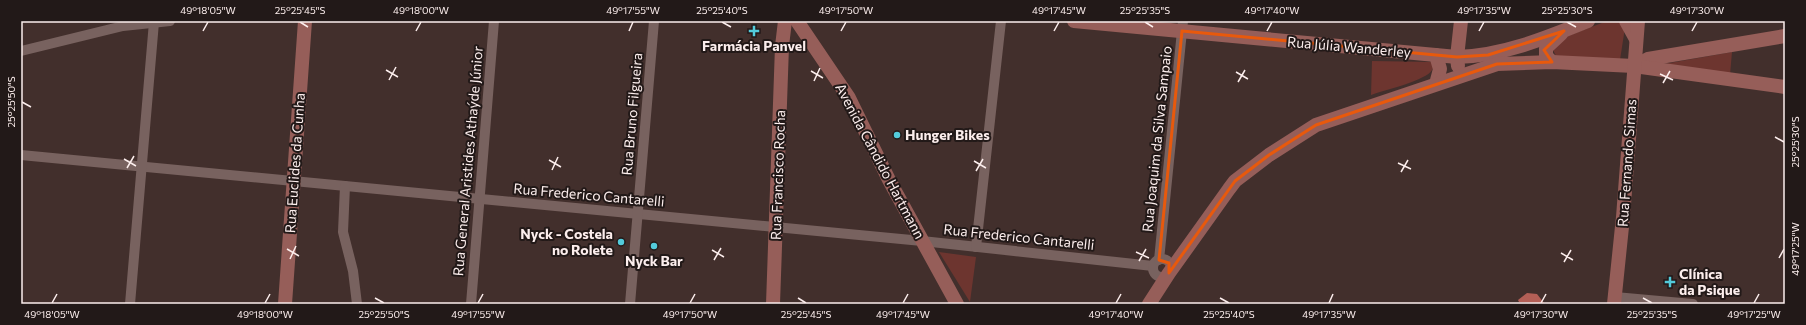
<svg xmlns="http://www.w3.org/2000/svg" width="1806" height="325" viewBox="0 0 1806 325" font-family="Commissioner,sans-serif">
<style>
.green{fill:#6d352f}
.water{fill:#b35f56}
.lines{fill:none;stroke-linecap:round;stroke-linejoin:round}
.street{stroke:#78625f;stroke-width:10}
.secondary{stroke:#965e59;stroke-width:14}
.marked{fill:none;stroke:#e8590c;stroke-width:3;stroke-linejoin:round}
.ticks{fill:none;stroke:#fceeed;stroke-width:1.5}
.poi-dot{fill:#53cbdb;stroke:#221918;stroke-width:1.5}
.labels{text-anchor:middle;stroke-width:4;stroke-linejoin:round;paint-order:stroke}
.poi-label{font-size:14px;font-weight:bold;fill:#fceeed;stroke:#221918}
.street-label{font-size:14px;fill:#fceeed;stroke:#221918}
.neatline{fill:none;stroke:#fceeed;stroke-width:1.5}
.ticks-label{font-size:10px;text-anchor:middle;fill:#fceeed}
</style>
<rect width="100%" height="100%" fill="#422f2c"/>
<!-- green -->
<g class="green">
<path d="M1607 21H1626L1620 60 1556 56 1553 50 1563 38Z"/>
<path d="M1732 52 1730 75 1647 67Z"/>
<path d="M1372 61 1434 62C1435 68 1430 74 1425 76 1408 85 1388 89 1371 95Z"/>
<path d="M939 252 976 257 970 302Z"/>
</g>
<!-- water -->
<path class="water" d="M1527 293 1537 294 1544 303 1519 302 1518 300Z"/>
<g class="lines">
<!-- street -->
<g class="street">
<path d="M21 51 123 26 170 21"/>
<path d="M21 155 922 241 1153 266"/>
<path d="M345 186 343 232 353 271 357 304"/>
<path d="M976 247 1001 21"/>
<circle cx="1162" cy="268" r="9"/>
<path d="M1159 260 1183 21"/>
<path d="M1615 297 1693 304"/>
<path d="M130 304 154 22"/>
<path d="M471 304 494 21"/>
<path d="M630 304 654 21"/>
</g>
<!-- secondary -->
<g class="secondary">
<path d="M797 21 849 98 889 180 957 304"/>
<path d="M1074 21 1457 57C1502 56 1546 38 1588 21"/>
<path d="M1626 21 1636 39"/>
<path d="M1552 62 1546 56V48L1561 34"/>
<path d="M1458 66 1457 57 1461 21"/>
<path d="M1634 66 1648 59 1785 36"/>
<path d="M1436 84 1440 69 1436 55"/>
<path d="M285 304 305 21"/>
<path d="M773 304 782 46 785 21"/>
<path d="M1149 304 1169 273 1229 189 1235 181 1269 155 1316 125 1497 64 1552 62 1634 66 1785 87"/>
<path d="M1614 304 1623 217 1638 21"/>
</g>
</g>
<!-- marked area -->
<path class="marked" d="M1182 31 1457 57 1488 55 1564 31 1544 50 1552 62 1497 64 1316 125 1269 155 1235 181 1169 273V263L1159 260Z"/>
<!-- ticks -->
<path class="ticks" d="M300 22 308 27M722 22 731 27M1145 22 1153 27M1567 22 1576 27M203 31 208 22M416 31 421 22M629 31 633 22M841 31 846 22M1054 31 1059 22M1267 31 1272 22M1479 31 1484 22M1692 31 1697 22M386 70 398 77M811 71 823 78M1236 72 1248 79M1660 74 1673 80M389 80 396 67M814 81 820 68M1238 82 1245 70M1663 83 1670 71M22 102 31 107M1775 137 1784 142M124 159 136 166M549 160 561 167M974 161 986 168M1398 163 1411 169M127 168 134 156M552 170 558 157M976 171 983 159M1401 172 1408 160M287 249 299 256M712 250 724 257M1136 252 1149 258M1561 253 1573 260M1779 258 1784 249M290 259 296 246M714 260 721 248M1139 261 1146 249M1564 262 1571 250M375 298 384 303M798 298 806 303M1220 298 1229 303M1643 298 1652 303M52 303 57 294M265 303 270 294M478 303 483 294M690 303 695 294M903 303 908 294M1116 303 1121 294M1329 303 1333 294M1541 303 1546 294M1754 303 1759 294"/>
<!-- markers -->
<g class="poi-dot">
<path d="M752 25h4v4h4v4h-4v4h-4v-4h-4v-4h4z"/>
<circle cx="897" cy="135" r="4"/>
<circle cx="621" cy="242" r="4"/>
<circle cx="654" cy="246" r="4"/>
<path d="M1668 276h4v4h4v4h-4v4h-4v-4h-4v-4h4z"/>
</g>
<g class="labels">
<!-- poi labels -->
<g class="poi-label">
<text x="754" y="51">Farmácia Panvel</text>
<text x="905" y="140" text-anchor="start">Hunger Bikes</text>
<text x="613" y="239" text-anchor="end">Nyck - Costela<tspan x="613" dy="16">no Rolete</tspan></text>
<text x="654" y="266">Nyck Bar</text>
<text x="1679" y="279" text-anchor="start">Clínica<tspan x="1679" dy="16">da Psique</tspan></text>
</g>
<!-- street labels -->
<g class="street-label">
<text transform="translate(1349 47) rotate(5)" y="5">Rua Júlia Wanderley</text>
<text transform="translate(632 114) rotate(-85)" y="5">Rua Bruno Filgueira</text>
<text transform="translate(1157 139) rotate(-84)" y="5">Rua Joaquim da Silva Sampaio</text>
<text transform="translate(468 161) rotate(-85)" y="5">Rua General Aristides Athaýde Júnior</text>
<text transform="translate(880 161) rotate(62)" y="5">Avenida Cândido Hartmann</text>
<text transform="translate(295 163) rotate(-86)" y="5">Rua Euclides da Cunha</text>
<text transform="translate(1627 163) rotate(-86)" y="5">Rua Fernando Simas</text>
<text transform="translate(778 175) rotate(-88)" y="5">Rua Francisco Rocha</text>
<text transform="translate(589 195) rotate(5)" y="5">Rua Frederico Cantarelli</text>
<text transform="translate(1019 237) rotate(6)" y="5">Rua Frederico Cantarelli</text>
</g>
</g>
<!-- border -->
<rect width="1806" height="325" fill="none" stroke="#221918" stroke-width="44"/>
<rect x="22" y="22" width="1762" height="281" class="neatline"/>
<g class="ticks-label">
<text x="208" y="14">49°18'05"W</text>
<text x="300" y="14">25°25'45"S</text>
<text x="421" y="14">49°18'00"W</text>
<text x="633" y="14">49°17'55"W</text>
<text x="722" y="14">25°25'40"S</text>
<text x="846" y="14">49°17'50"W</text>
<text x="1059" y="14">49°17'45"W</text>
<text x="1145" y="14">25°25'35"S</text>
<text x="1272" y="14">49°17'40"W</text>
<text x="1484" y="14">49°17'35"W</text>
<text x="1567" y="14">25°25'30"S</text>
<text x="1697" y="14">49°17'30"W</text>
<text transform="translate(11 102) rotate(-90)" y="4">25°25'50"S</text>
<text transform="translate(1795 142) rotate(-90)" y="4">25°25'30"S</text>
<text transform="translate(1795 249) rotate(-90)" y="4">49°17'25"W</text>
<text x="52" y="318">49°18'05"W</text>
<text x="265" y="318">49°18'00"W</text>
<text x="384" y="318">25°25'50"S</text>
<text x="478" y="318">49°17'55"W</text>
<text x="690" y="318">49°17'50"W</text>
<text x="806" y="318">25°25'45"S</text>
<text x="903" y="318">49°17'45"W</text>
<text x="1116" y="318">49°17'40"W</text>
<text x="1229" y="318">25°25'40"S</text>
<text x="1329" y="318">49°17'35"W</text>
<text x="1541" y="318">49°17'30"W</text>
<text x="1652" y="318">25°25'35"S</text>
<text x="1754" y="318">49°17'25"W</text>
</g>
</svg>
